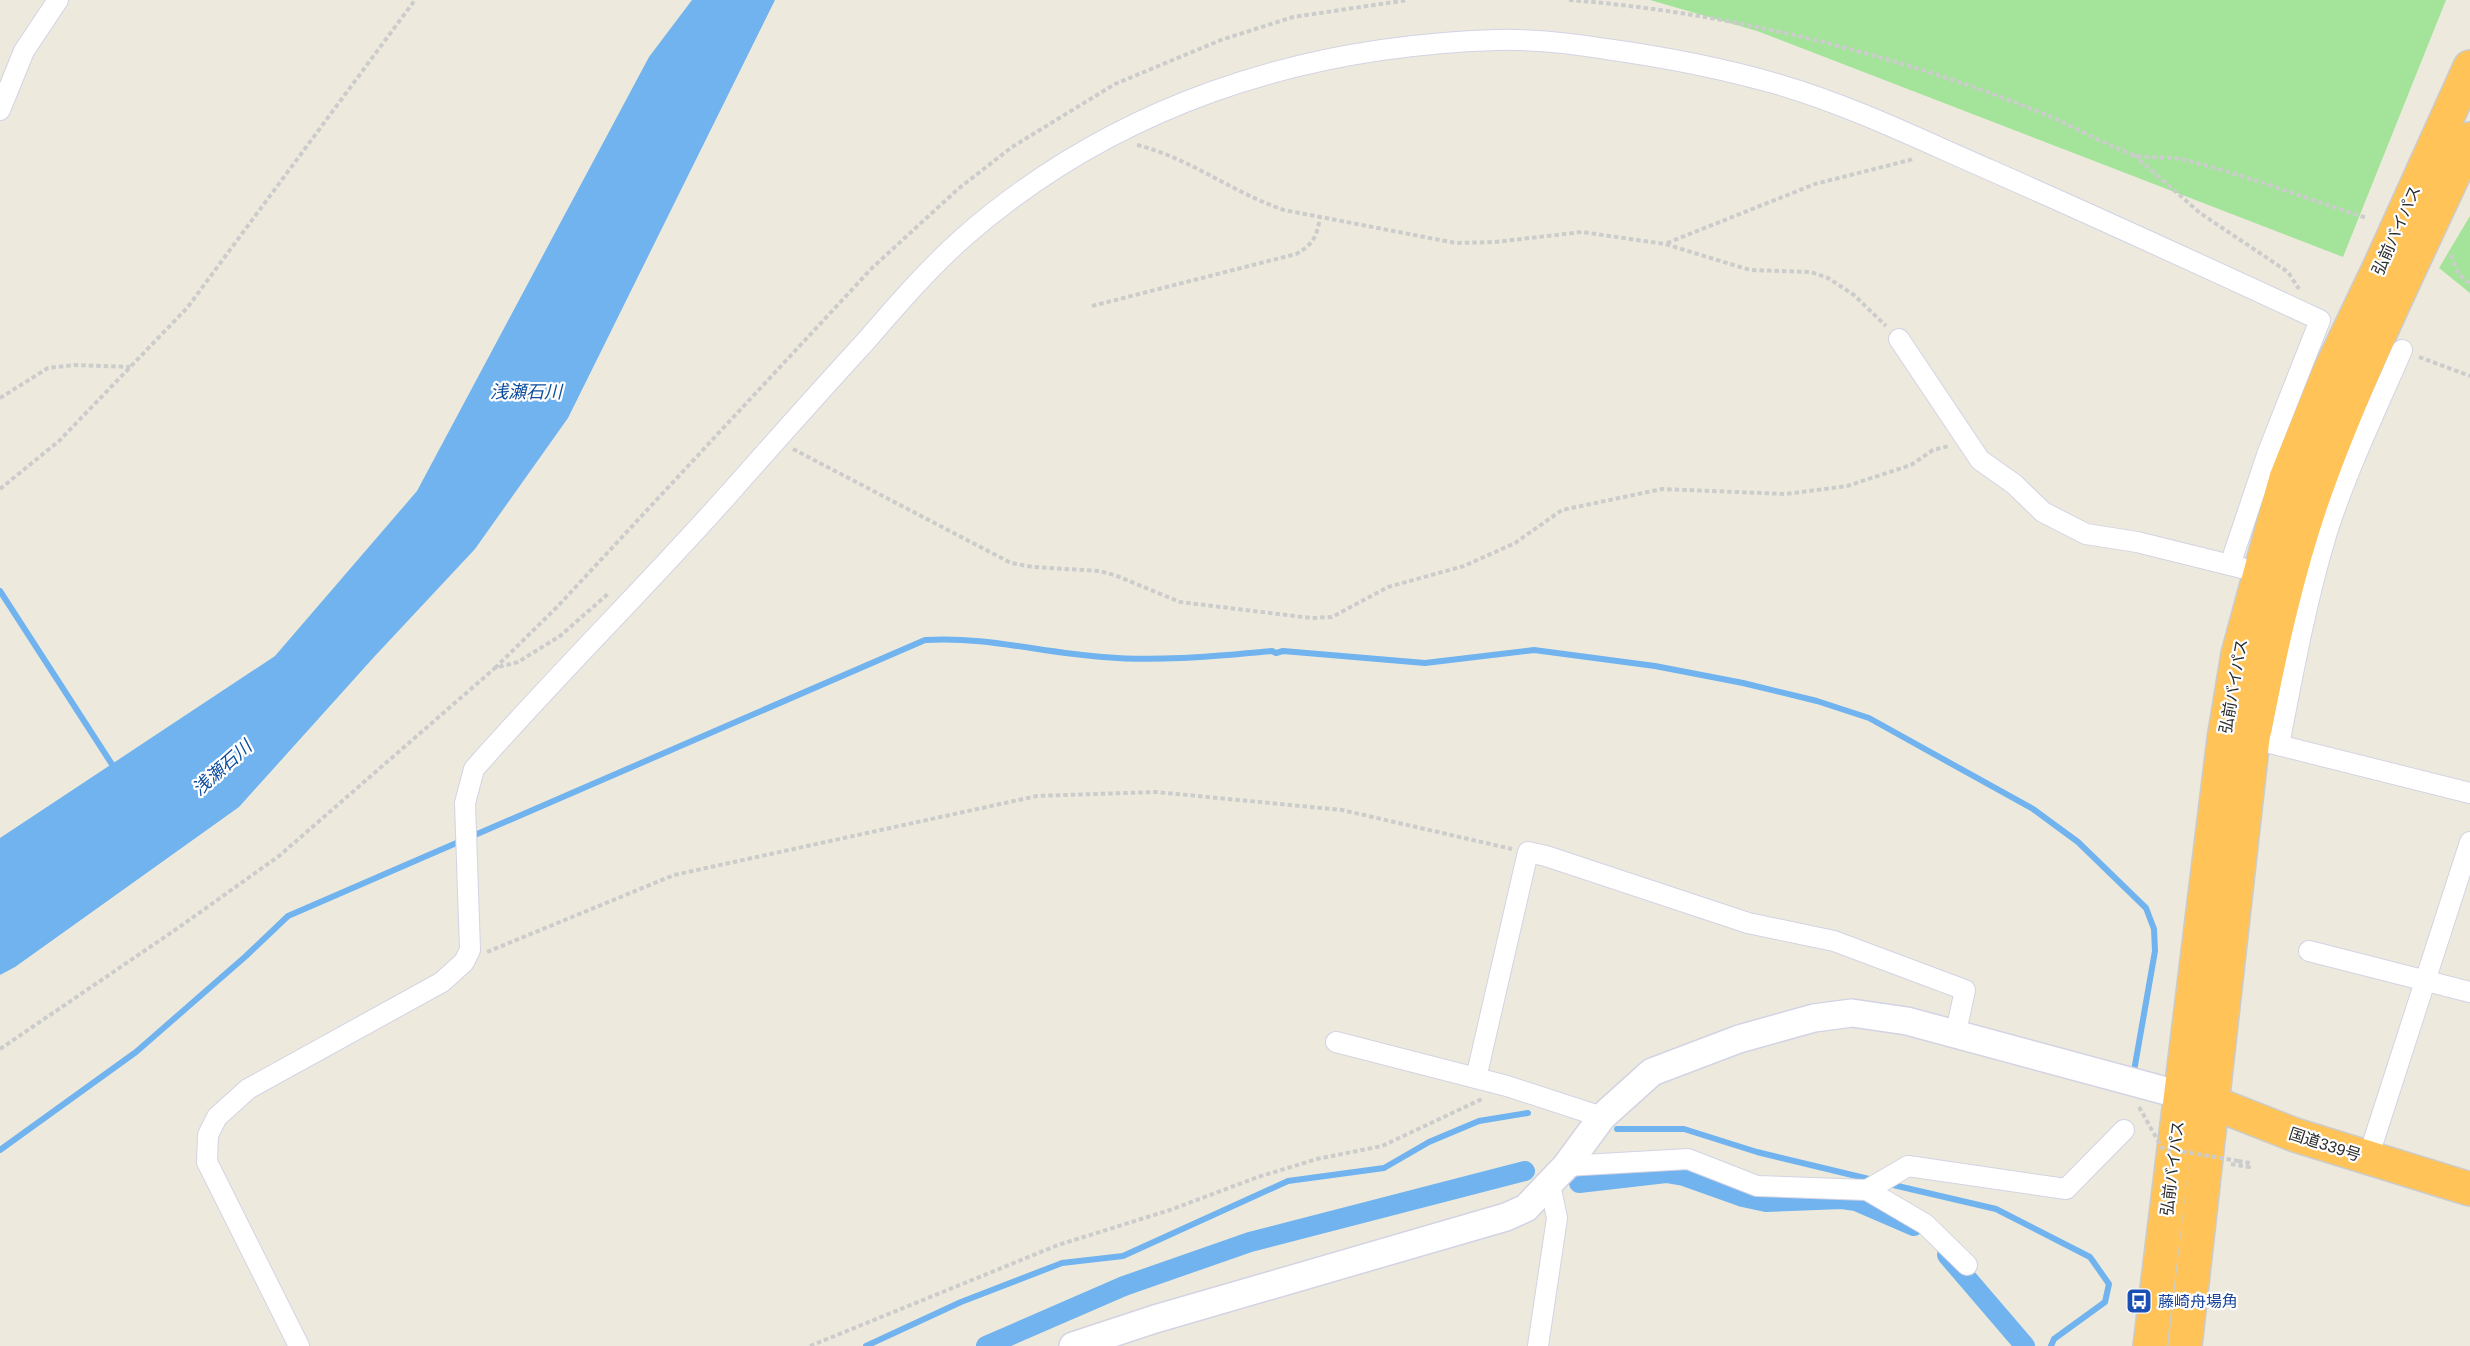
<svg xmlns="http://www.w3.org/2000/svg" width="2470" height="1346" viewBox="0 0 2470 1346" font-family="Helvetica,'Noto Sans JP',sans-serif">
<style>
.green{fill:#a3e49a}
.water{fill:#70b3ef}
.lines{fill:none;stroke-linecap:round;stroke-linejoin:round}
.stream{stroke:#70b3ef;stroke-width:6}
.canal{stroke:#70b3ef;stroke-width:20}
.street-casing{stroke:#d3d3e4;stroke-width:22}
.secondary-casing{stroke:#d3d3e4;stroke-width:30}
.highway-casing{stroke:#ccc;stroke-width:36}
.path{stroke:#ccc;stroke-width:4;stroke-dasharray:4.5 3;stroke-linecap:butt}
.street{stroke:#fff;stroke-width:20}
.secondary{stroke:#fff;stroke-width:27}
.highway{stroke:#ffc357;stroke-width:33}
.path-bridge{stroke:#ccc;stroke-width:4;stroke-dasharray:4.5 3;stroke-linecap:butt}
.labels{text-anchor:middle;stroke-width:4.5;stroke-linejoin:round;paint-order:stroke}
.street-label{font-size:16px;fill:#2b2b2b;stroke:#fff}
.transit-label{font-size:16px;fill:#164399;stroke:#fff;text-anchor:start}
.water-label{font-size:18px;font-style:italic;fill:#0d4d9e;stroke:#fff}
</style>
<rect width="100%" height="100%" fill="#edeadd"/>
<!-- green -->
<g class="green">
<path d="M1650 0H2446L2343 257 1757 31Z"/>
<path d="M2470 216V293L2439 268Z"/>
</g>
<!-- water -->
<path class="water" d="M692 0H775L568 418 475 549 374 657 239 807 15 967 0 975V838L275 656 417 491 649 57Z"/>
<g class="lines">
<!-- stream -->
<g class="stream">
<path d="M0 591 115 769"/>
<path d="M1617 1129H1684L1757 1152 1873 1180"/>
<path d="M0 1150 136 1052 246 956 288 916 925 640C985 636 1043 653 1103 657 1159 662 1216 656 1272 651L1276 653 1283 651 1425 663 1534 650 1655 666 1743 683 1817 701 1869 718 2033 809 2078 842 2146 908 2154 929 2155 951 2134 1071"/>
<path d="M1889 1184 1996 1209 2090 1257 2109 1284 2105 1302 2054 1339 2051 1346"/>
<path d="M866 1346 961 1302 1062 1263 1123 1256 1288 1181 1384 1168 1429 1142 1479 1121 1528 1113"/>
</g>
<!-- canal -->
<g class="canal">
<path d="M1579 1183 1666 1173 1684 1176 1743 1197 1766 1202 1842 1199 1856 1201 1914 1226"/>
<path d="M1947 1255 2025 1346"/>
<path d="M986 1346 1124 1286 1250 1242 1525 1171"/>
</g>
<!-- street casing -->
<g class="street-casing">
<g id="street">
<path d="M0 110 24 51 58 0"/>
<path d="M1899 339 1980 460 2014 484 2043 512 2086 534 2137 542 2242 568"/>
<path d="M2266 742 2470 793"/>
<path d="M2279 745C2293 673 2306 601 2327 532 2347 470 2376 410 2402 350"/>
<path d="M2309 951 2470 992"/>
<path d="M1336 1042 1507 1086 1602 1117"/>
<path d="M1476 1078 1528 852 1546 856 1748 923 1834 941 1965 990 1956 1032"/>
<path d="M2368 1158 2470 842"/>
<path d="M1566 1166 1688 1159 1757 1186 1867 1190 1925 1224 1967 1265"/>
<path d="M1867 1190 1908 1166 2066 1189 2124 1130"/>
<path d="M299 1346 207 1162 208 1135 217 1117 248 1089 442 982 464 962 470 950 465 803 474 769C556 676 644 589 727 496 773 444 819 392 866 341 897 305 928 269 964 237 1114 106 1299 46 1497 40 1533 39 1570 43 1606 49 1664 57 1721 68 1777 84 1850 105 1921 140 1990 170 2101 219 2210 269 2320 320L2268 452 2230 565"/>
<path d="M1538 1346 1557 1218 1550 1184"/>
</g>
</g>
<!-- secondary casing -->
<g class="secondary-casing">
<path id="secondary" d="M1073 1346 1155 1319 1506 1217 1526 1208 1566 1166 1602 1117 1652 1072 1739 1039 1814 1018 1852 1013 1907 1021 2181 1095"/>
</g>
<!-- highway casing -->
<g class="highway-casing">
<g id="highway">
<path d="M2190 1097 2211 1102 2295 1135 2470 1189"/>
<path d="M2150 1346 2224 739 2238 654 2286 478 2328 375 2380 266 2470 67"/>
<path d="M2185 1346 2253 738C2270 653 2288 566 2318 484 2361 366 2418 253 2470 139"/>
</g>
</g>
<!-- path -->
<g class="path">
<path d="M1569 0C1728 12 1901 55 2049 116 2076 128 2103 143 2131 154 2148 160 2168 155 2185 160 2246 175 2307 199 2367 218"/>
<path d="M1137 145C1190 158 1233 193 1284 210L1456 243 1495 242 1582 232 1665 244 1750 270 1811 272 1828 278 1854 295 1886 326"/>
<path d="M2134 155 2200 213 2288 272 2299 289"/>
<path d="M1667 243 1815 184 1910 160 1914 157"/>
<path d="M2451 255 2458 273 2470 284"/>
<path d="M1092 306 1296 254C1313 245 1317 236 1320 217"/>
<path d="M2419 357 2470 376"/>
<path d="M0 398 48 368 74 365 130 367"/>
<path d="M793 449 1011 563 1033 567 1100 571 1117 576 1180 602 1311 618 1332 617 1388 587 1464 566 1515 543 1562 510 1662 489 1786 494 1847 486 1911 465 1933 450 1949 446"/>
<path d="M0 489 59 441 187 308 415 0"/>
<path d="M495 668 557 607 872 268 958 189 1012 147 1115 84 1221 40 1293 17 1408 0"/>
<path d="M487 952 674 875 1037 796 1156 792 1342 810 1512 849"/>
<path d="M0 1049 178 928 279 856 495 668 518 662 560 636 609 593"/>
<path d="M2231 1164 2249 1167 2250 1163 2238 1161"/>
<path d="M810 1346 1058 1245 1170 1210 1258 1177 1317 1159 1382 1146 1482 1099"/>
</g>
<!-- street -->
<use href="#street" class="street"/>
<!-- secondary -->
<use href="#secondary" class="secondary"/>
<!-- highway -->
<use href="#highway" class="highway"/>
<!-- path-bridge -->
<path class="path-bridge" d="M2139 1107 2162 1148 2238 1161"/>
</g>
<!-- icons -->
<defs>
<g id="bus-square" transform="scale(1.35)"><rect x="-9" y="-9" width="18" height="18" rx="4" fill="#1a4fb4" stroke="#fff"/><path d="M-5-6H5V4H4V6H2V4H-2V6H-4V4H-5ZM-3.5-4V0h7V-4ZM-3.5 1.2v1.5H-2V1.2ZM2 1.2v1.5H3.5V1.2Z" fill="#fff"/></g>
</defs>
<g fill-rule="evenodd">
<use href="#bus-square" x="2139" y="1301"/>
</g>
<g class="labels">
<!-- street labels -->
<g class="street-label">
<text transform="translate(2396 230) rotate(-66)" y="6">弘前バイパス</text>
<text transform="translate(2233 686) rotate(-80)" y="6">弘前バイパス</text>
<text transform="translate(2325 1144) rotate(18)" y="6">国道339号</text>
<text transform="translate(2172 1168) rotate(-83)" y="6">弘前バイパス</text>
</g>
<!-- transit labels -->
<g class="transit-label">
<text x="2158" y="1307">藤崎舟場角</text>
</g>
<!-- water labels -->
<g class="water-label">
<text x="526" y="398">浅瀬石川</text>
<text transform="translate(222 768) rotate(-42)" y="6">浅瀬石川</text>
</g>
</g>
</svg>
